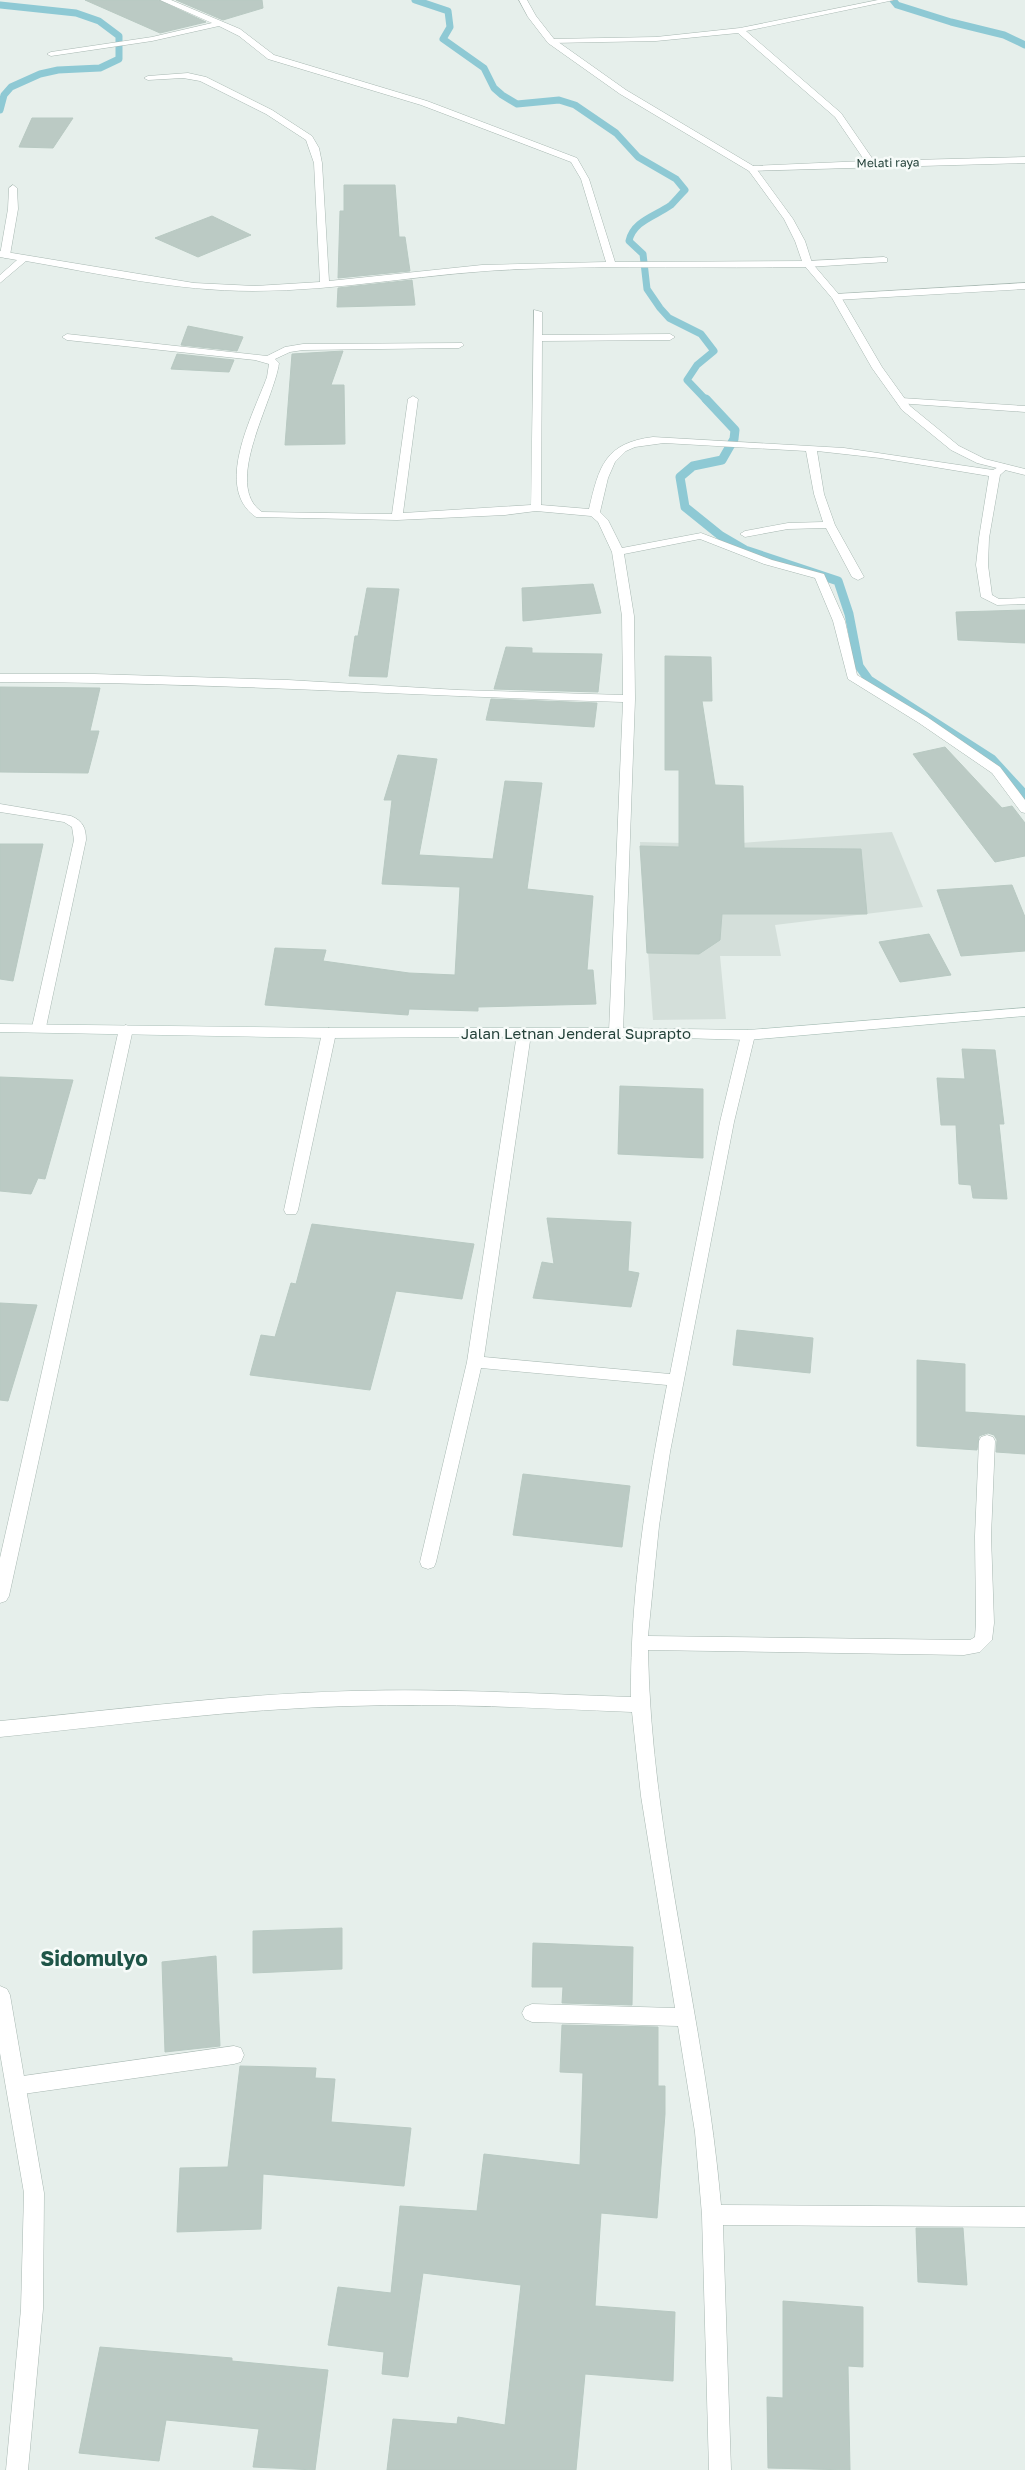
<svg xmlns="http://www.w3.org/2000/svg" width="1025" height="2470" viewBox="0 0 1025 2470" font-family="'Golos Text',sans-serif">
<style>
.built{fill:#d4dfda}
.lines{fill:none;stroke-linecap:round;stroke-linejoin:round}
.stream-far1{stroke:#8ec9d4;stroke-width:7}
.stream{stroke:#8ec9d4;stroke-width:9}
.building{fill:#bbcac4;stroke:#b8c9c2}
.service-casing{stroke:#a8b8b2;stroke-width:1}
.minor-casing{stroke:#a8b8b2;stroke-width:1}
.tertiary-casing{stroke:#a8b8b2;stroke-width:1}
.secondary-casing{stroke:#a4bbb3;stroke-width:1}
.service{fill:#fff;fill-rule:evenodd}
.minor{fill:#fff;fill-rule:evenodd}
.tertiary{fill:#fff;fill-rule:evenodd}
.secondary{fill:#fff;fill-rule:evenodd}
.labels{text-anchor:middle;stroke-width:5;stroke-linejoin:round;paint-order:stroke}
.far-street-label{font-size:12px;fill:#24423a;stroke:#f7fbf9}
.street-label{font-size:15px;fill:#24423a;stroke:#f7fbf9}
.near-quarter-label{font-size:21px;font-weight:bold;fill:#1f5548;stroke:#f7fbf9}
</style>
<rect width="100%" height="100%" fill="#e6efeb"/>
<!-- built -->
<path class="built" d="M892 832 923 907 775 925 781 956H720L726 1019 653 1020 640 842 728 844Z"/>
<g class="lines">
<!-- stream-far1 -->
<g class="stream-far1">
<path d="M415 0 448 11 450 27 443 39 484 68 494 88 502 95 517 104 559 100 575 105 616 133 638 157 676 179 685 190C680 195 676 200 671 205 656 216 633 221 629 241L643 254 647 289 660 308 669 318 701 334 714 351 697 365 687 380 707 401"/>
<path d="M893 0 897 5 951 22 1004 35 1025 45"/>
<path d="M0 5 76 13 99 21 119 36V59L100 68 58 70 40 74 11 87 4 95 0 110"/>
</g>
<!-- stream -->
<path class="stream" d="M706 399 735 430 734 439 722 460 693 466 680 477 685 507 721 536 745 550 838 581 849 614 859 666 869 680 992 759 1025 795"/>
</g>
<!-- building -->
<g class="building">
<path d="M85 0H158L206 22 160 33Z"/>
<path d="M176 0H262L263 8 223 20Z"/>
<path d="M32 118H73L53 148 19 147Z"/>
<path d="M344 185H395L399 237H405L410 271 338 278 340 211H344Z"/>
<path d="M212 216 251 235 198 257 155 238Z"/>
<path d="M412 280 415 305 337 307 338 288Z"/>
<path d="M188 326 243 337 237 351 181 345Z"/>
<path d="M343 351 331 385H344L345 444 285 445 292 354Z"/>
<path d="M177 354 234 360 229 372 171 369Z"/>
<path d="M593 584 601 613 523 621 522 588Z"/>
<path d="M367 588 399 589 387 677 349 676 355 636H358Z"/>
<path d="M1025 610V643L958 640 956 612Z"/>
<path d="M506 647 532 648V653L602 654 598 692 494 689Z"/>
<path d="M665 656 711 657 712 701H702L715 785 743 786 744 848 861 849 867 914H722L720 940 699 954 647 953 640 846 679 847V770H665Z"/>
<path d="M0 687 100 688 90 731H99L88 773 0 772Z"/>
<path d="M491 699 597 703 594 727 486 720Z"/>
<path d="M945 747 1002 808 1012 806 1025 823V856L995 862 913 754Z"/>
<path d="M398 755 437 759 419 855 493 859 505 781 542 783 527 889 593 896 587 970H593L596 1004 478 1007V1011L409 1009 408 1015 265 1005 275 948 326 950 323 961 409 973 455 975 460 887 382 884 392 800H384Z"/>
<path d="M0 844H43L13 981 0 979Z"/>
<path d="M1012 885 1025 917V951L961 956 937 890Z"/>
<path d="M929 934 951 975 900 982 879 942Z"/>
<path d="M962 1049 995 1050 1004 1124H999L1007 1199 973 1198 971 1185 959 1184 956 1125H941L937 1078 965 1079Z"/>
<path d="M0 1077 73 1080 45 1179 38 1178 31 1194 0 1191Z"/>
<path d="M620 1086 703 1089V1158L618 1154Z"/>
<path d="M547 1218 631 1222 628 1271 639 1273 631 1307 533 1298 542 1262 554 1264Z"/>
<path d="M312 1224 474 1244 462 1299 396 1291 370 1390 250 1375 261 1335 275 1337 291 1283 296 1284Z"/>
<path d="M0 1303 37 1305 8 1401 0 1400Z"/>
<path d="M737 1330 813 1338 810 1373 733 1365Z"/>
<path d="M917 1360 965 1364V1412L1025 1416V1454L996 1452 997 1440 994 1435 988 1433 979 1436 977 1450 917 1446Z"/>
<path d="M523 1474 630 1486 622 1547 513 1535Z"/>
<path d="M342 1928V1969L253 1973V1931Z"/>
<path d="M533 1943 633 1947 632 2005 562 2003 563 1987H532Z"/>
<path d="M216 1956 220 2046 165 2052 162 1962Z"/>
<path d="M562 2025 658 2027V2086H665V2114L657 2218 601 2213 595 2306 675 2312 673 2381 585 2374 576 2470H387L393 2419 457 2424 458 2417 505 2425 521 2285 423 2273 408 2377 382 2374 384 2352 328 2345 338 2287 391 2293 400 2206 477 2211 484 2154 580 2165 583 2073 560 2072Z"/>
<path d="M240 2066 316 2068 315 2078 335 2079 331 2122 411 2128 404 2186 263 2174 261 2229 177 2232 180 2168 228 2167Z"/>
<path d="M916 2228H963L967 2285 918 2282Z"/>
<path d="M783 2301 863 2307V2367L848 2366 850 2470 768 2468 767 2397 783 2398Z"/>
<path d="M100 2347 232 2358V2361L328 2370 315 2470 253 2467 259 2429 166 2420 159 2461 79 2453Z"/>
</g>
<g class="lines">
<!-- service casing -->
<g class="service-casing">
<g id="service">
<path d="M13 185 17 188 18 209 10 255 5 258 0 255 8 209 9 188Z"/>
<path d="M884 257 887 258V262L808 267 803 264 808 261Z"/>
<path d="M0 804 71 816C83 821 86 828 86 840L46 1027 39 1031 32 1027 74 840 72 827 64 822 0 812Z"/>
<path d="M329 1028 336 1033 298 1210 296 1214H286L284 1210 322 1033Z"/>
</g>
</g>
<!-- minor casing -->
<g class="minor-casing">
<g id="minor">
<path d="M160 0H171L240 29 274 55 427 101 577 158 589 179 615 262 808 261 813 264 808 267C713 269 618 265 523 269 432 272 343 291 253 291 176 291 101 274 26 261L0 283V275L17 260 0 257V251L194 283 255 286 320 282 314 163 306 140 266 114 200 81 183 78 148 80 144 78 148 76 188 73 206 77 272 110 312 136 319 148 322 163 329 281 482 265 606 262 581 179 571 162 421 105 268 59 239 36 219 26 152 41 51 56 47 54 51 52 152 37 212 23Z"/>
<path d="M878 0H894L746 31 841 113 874 161 1025 157V163L749 171 748 169 752 166 865 161 835 117 738 33 656 41 551 43 547 41 551 39 656 37 740 28Z"/>
<path d="M1025 283V289L836 300 831 297 836 294Z"/>
<path d="M534 310 542 312V335L670 334 675 337 670 340 542 341 541 505 589 509C599 466 605 443 653 437L844 448 993 470 1004 464 1009 467 1000 475 989 538 988 565 992 595 999 599 1025 598V604L997 605 981 597 976 565 979 538 989 476 880 458 817 451 824 494 835 525 864 577 858 580 852 577 826 528 788 529 745 537 740 534 745 531 788 523 823 522 814 494 806 451 664 443 635 447 626 451 615 462 608 478 600 512 608 520 622 548 701 533 772 560 824 574 845 621 857 675 927 717 1000 767 1025 800V813L1021 812 992 773 919 723 848 679 833 621 815 578 764 564 700 539 624 554 634 616 635 699 623 1032 616 1036 609 1032 623 702C415 696 208 682 0 682V674H94L288 680 458 690 623 695 622 616 612 552 598 522 591 516 536 511 505 515 397 520 256 517C213 488 253 415 267 377L269 364 255 360 67 340 62 337 67 334 267 356 285 347 303 344 462 343 464 345 459 348 303 350 290 352 275 359 279 363C274 401 222 485 262 512L392 514 408 399 413 396 418 399 403 513 531 505Z"/>
<path d="M901 398 1025 406V412L897 403V399Z"/>
<path d="M524 1029 531 1034 484 1357 670 1374 720 1122 741 1035 748 1030 755 1035 734 1122 670 1452 659 1526 648 1636 970 1640 975 1637 976 1623 975 1536 979 1441 981 1437 987 1435 993 1437 995 1441 991 1536 994 1623 992 1640 980 1652 964 1655 648 1650C651 1837 705 2019 721 2205L1025 2207V2227L723 2225 731 2470H709L702 2215 695 2132 678 2026 532 2022 525 2019 522 2013 525 2007 532 2004 675 2008 641 1796 632 1712C538 1708 445 1703 351 1706 234 1709 117 1725 0 1737V1721C117 1710 233 1694 351 1691 444 1688 538 1694 631 1697 630 1592 647 1488 667 1385L481 1368 436 1562 434 1567 428 1569 422 1567 420 1562 467 1362 517 1034Z"/>
<path d="M234 2046 241 2048 244 2055 241 2062 234 2064 16 2095 9 2093 6 2086 9 2079 16 2077Z"/>
</g>
</g>
<!-- tertiary casing -->
<g class="tertiary-casing">
<g id="tertiary">
<path d="M519 0H527L536 16 554 39 626 90 755 167 793 219 805 241 812 263 841 297 882 367 910 406 959 446 985 459 1025 469V475L977 463 951 450 902 410 872 368 832 298 803 264 795 241 784 219 749 171 620 94 548 43 528 17Z"/>
<path d="M126 1025 133 1029 9 1596 6 1601 0 1603V1558L119 1029Z"/>
<path d="M0 1986 7 1989 10 1995 44 2193 43 2309 28 2470H6L21 2309 24 2193 0 2053Z"/>
</g>
</g>
<!-- secondary casing -->
<g class="secondary-casing">
<path id="secondary" d="M1025 1008V1016L748 1040 616 1036 329 1038 0 1032V1024L329 1028H616L748 1030Z"/>
</g>
<!-- service -->
<use href="#service" class="service"/>
<!-- minor -->
<use href="#minor" class="minor"/>
<!-- tertiary -->
<use href="#tertiary" class="tertiary"/>
<!-- secondary -->
<use href="#secondary" class="secondary"/>
</g>
<g class="labels">
<!-- far-street labels -->
<g class="far-street-label">
<text transform="translate(888 163) rotate(-1)" y="4">Melati raya</text>
</g>
<!-- street labels -->
<g class="street-label">
<text x="576" y="1039">Jalan Letnan Jenderal Suprapto</text>
</g>
<!-- near-quarter labels -->
<g class="near-quarter-label">
<text x="94" y="1966">Sidomulyo</text>
</g>
</g>
</svg>
